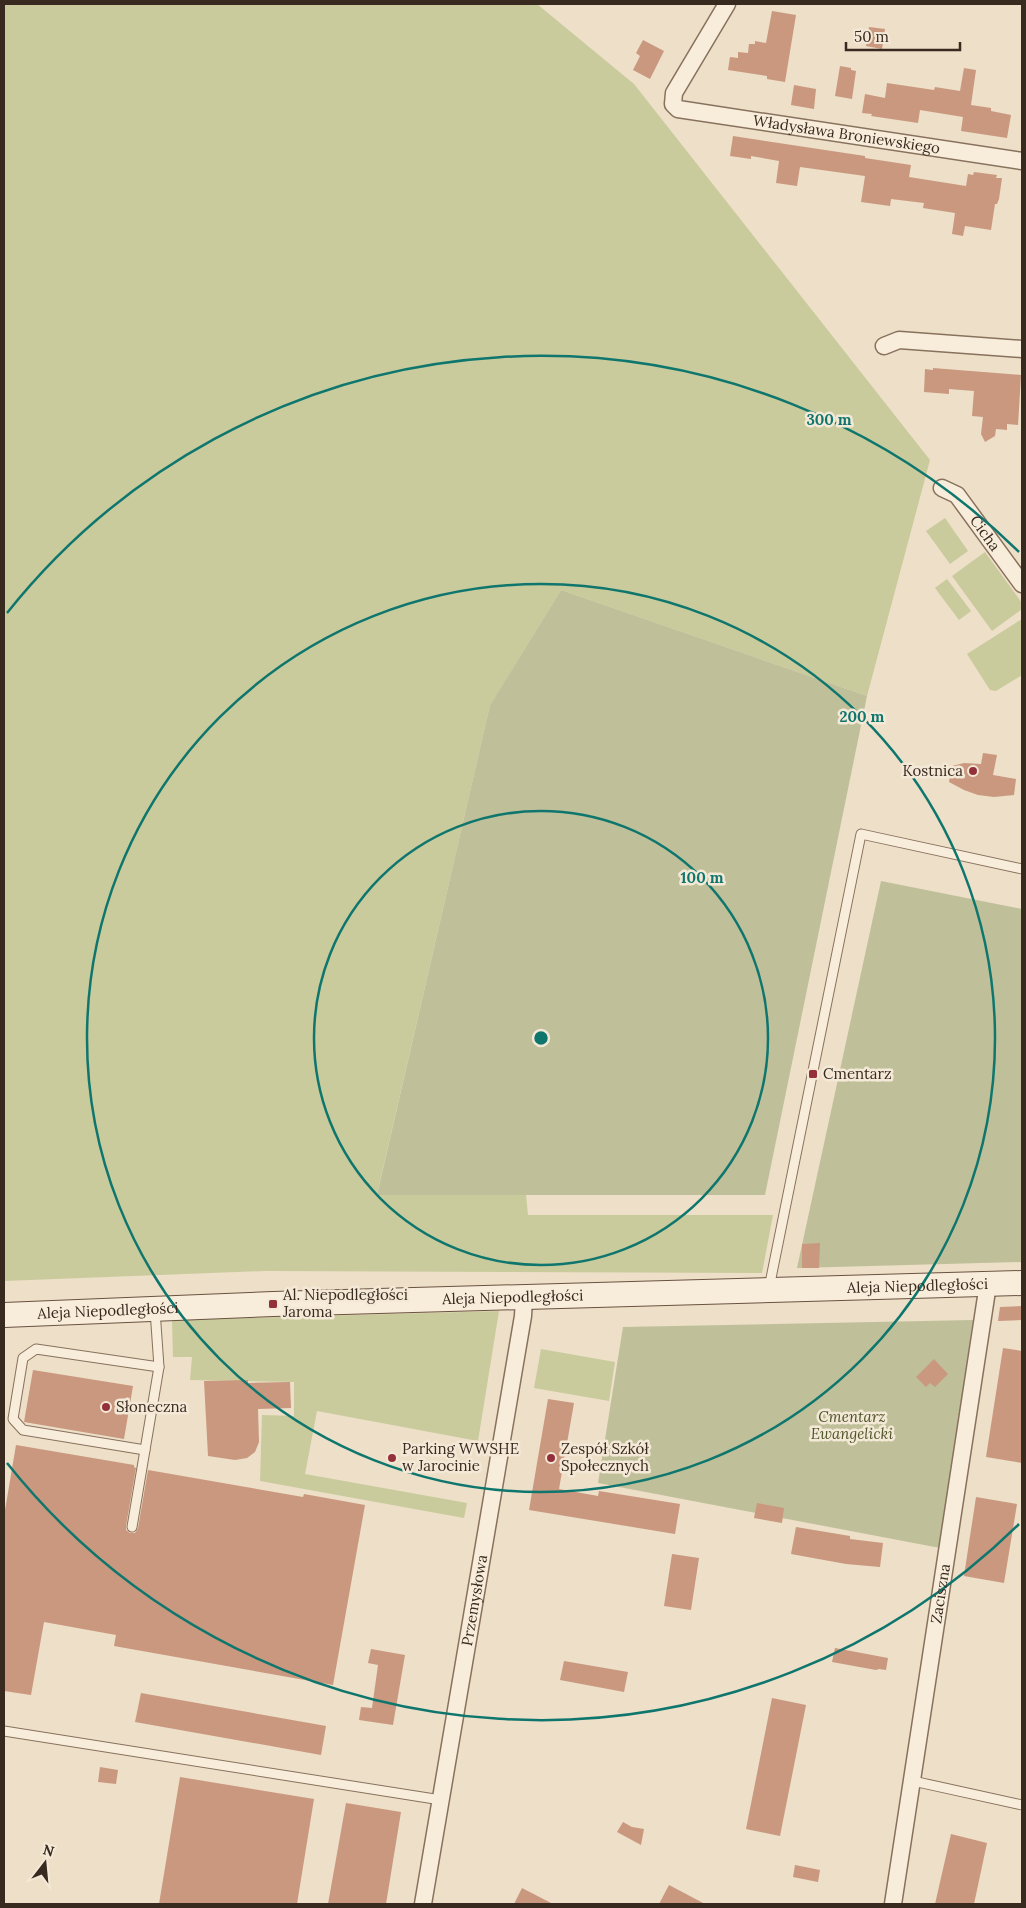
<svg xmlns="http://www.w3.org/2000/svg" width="1026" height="1908" viewBox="0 0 1026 1908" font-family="Lora,serif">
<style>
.green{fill:#c9cb9c}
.cemetery{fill:#bfc09a}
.building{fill:#c9987f}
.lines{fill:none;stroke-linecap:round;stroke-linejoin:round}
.service-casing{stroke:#88715d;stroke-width:11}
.minor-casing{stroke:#88715d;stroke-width:19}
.secondary-casing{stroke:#6a5240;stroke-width:26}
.service{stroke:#f8eddb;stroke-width:9}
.minor{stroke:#f8eddb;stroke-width:16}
.secondary{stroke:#f8eddb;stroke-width:24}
.ring{fill:none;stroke:#0f766e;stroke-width:2.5}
.poi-dot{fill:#943039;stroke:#f4e9d7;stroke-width:2}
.labels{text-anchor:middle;stroke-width:5;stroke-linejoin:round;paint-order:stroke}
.street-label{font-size:15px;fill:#392a20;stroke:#f4e9d7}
.poi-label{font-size:15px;fill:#392a20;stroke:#f4e9d7;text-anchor:start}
.park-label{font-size:15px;font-style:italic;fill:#4d5428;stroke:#f4e9d7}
.centre{fill:#0f766e;stroke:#f4e9d7;stroke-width:2.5}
.ring-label{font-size:15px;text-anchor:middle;font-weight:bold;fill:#0f766e;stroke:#f4e9d7;stroke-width:5;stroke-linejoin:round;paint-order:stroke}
</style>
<rect width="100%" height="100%" fill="#eddfc8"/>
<!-- green -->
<g class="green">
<path d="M4 4H537L634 84 930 460 867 696 561 590 490 705 377 1194 526 1195 528 1215H773L762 1273 265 1271 4 1281Z"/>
<path d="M945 518 968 551 950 564 926 531Z"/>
<path d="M985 552 1022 603V609L992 631 952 576Z"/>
<path d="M947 579 971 611 959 620 935 588Z"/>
<path d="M1022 619V675L996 691 990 690 967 654Z"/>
<path d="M499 1311 478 1441 317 1411 305 1474 467 1503 464 1518 260 1481 262 1415 294 1416V1382L190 1380 192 1357H173L172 1320Z"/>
<path d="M541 1349 615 1362 609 1401 534 1388Z"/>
</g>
<!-- cemetery -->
<g class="cemetery">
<path d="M561 590 867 696 765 1195H377L490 705Z"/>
<path d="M881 881 1022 909V1262L797 1268Z"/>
<path d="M973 1320 940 1548 598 1483 623 1327Z"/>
</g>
<!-- building -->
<g class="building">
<path d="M772 11 796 15 785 82 767 79V76L728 70 730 57 738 58V52L748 53 749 44H755V41L766 43Z"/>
<path d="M869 27 885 29 882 49 866 46Z"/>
<path d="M643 40 664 51 650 79 633 70 640 56 636 53Z"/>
<path d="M840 66 851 68V70L856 71 852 99 835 96Z"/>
<path d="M964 68 976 70 971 105 991 108V111L1011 115 1007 138 961 131 963 117 920 110 918 123 871 116 872 114 862 113 865 94 885 98 887 83 934 90 935 87 960 91Z"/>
<path d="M794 85 816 89 814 109 791 105Z"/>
<path d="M733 136 865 156V158L911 165 909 177 966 186 968 174 973 175 974 172 997 175 996 178H1002L999 199 997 204H995L991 230 965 226 963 236 952 234 955 213 923 208 924 203 891 199 890 206 861 202 865 176 800 167 797 186 776 183 779 161 751 156V159L730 156Z"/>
<path d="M933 368 1021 375 1018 425 1007 424V430L996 429 995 436 985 442 981 434 983 417 972 416 974 391 949 389V394L924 392 925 369 933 370Z"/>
<path d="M983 753 997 755 993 775 1016 779 1014 795 994 797 978 795 964 790 949 782 952 766 964 763 981 764Z"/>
<path d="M820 1243 819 1268H802V1244Z"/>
<path d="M1022 1306V1320L998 1321 1000 1307Z"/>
<path d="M1003 1348 1022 1351V1463L986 1457Z"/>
<path d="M934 1359 948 1374 935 1387 930 1383 926 1387 916 1377Z"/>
<path d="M33 1370 133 1386 124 1439 24 1422Z"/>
<path d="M248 1380V1383L290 1382 291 1408 258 1409 259 1442 255 1452 247 1458 235 1460 208 1456 204 1381Z"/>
<path d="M548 1399 574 1403 559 1489 598 1496 599 1491 680 1504 675 1534 529 1510Z"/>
<path d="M16 1445 134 1465V1467L136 1468 126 1526V1530L130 1533H135L138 1528 148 1470 303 1497 304 1494 365 1505 333 1685 114 1646 116 1635 44 1622 31 1695 4 1691V1516Z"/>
<path d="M976 1497 1017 1504 1004 1583 964 1576Z"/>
<path d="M757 1503 784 1508 782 1523 754 1518Z"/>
<path d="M796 1527 850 1536V1539L883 1543 880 1567 846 1564 791 1554Z"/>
<path d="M672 1554 699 1558 691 1610 664 1606Z"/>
<path d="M835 1648 888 1658 886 1670 879 1669 876 1670 832 1662Z"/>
<path d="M371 1649 405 1655 393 1725 359 1720 361 1707 372 1708 378 1665 368 1663Z"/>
<path d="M564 1661 628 1672 624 1692 560 1680Z"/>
<path d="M141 1693 326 1726 321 1755 135 1722Z"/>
<path d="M772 1698 806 1705 780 1836 746 1829Z"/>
<path d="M100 1767 118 1770 116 1784 98 1782Z"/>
<path d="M180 1777 314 1799 297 1904H159Z"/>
<path d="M346 1803 401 1812 386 1904H328Z"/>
<path d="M623 1822 632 1827 644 1829 641 1845 617 1832Z"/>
<path d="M951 1834 987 1843 974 1904H935Z"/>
<path d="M795 1865 820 1870 818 1882 793 1877Z"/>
<path d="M669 1885 705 1904H659Z"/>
<path d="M522 1888 553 1904H514Z"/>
</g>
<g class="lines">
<!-- service casing -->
<g class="service-casing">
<g id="service">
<path d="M769 1288 861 834 1022 869"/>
<path d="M145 1450 23 1430 13 1419 23 1358 36 1349 159 1367"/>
<path d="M132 1527 159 1367 155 1310"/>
<path d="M4 1731 441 1800"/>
<path d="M913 1781 1022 1805"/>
</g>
</g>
<!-- minor casing -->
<g class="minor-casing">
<g id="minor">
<path id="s1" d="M727 4 674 93 673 104 678 109 1022 161"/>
<path d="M884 346 899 340 1022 349"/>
<path id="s2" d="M942 488 957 495 1022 584"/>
<path id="s3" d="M423 1904 523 1316 524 1298"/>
<path id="s4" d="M893 1904 988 1284"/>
</g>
</g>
<!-- secondary casing -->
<g class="secondary-casing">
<g id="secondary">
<path id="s5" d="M4 1315 273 1304 1022 1283"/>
</g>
</g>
<!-- service -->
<use href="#service" class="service"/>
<!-- minor -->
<use href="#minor" class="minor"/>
<!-- secondary -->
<use href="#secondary" class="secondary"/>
</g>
<!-- distance rings -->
<g class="ring">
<circle cx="541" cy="1038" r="227"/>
<circle cx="541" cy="1038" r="454"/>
<path d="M1019 1524A682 682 0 0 1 7 1463M7 613A682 682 0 0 1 1019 552"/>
</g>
<!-- markers -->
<g class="poi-dot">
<circle cx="973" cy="771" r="5"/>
<rect x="808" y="1069" width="10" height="10" rx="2.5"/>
<rect x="268" y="1299" width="10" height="10" rx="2.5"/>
<circle cx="106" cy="1407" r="5"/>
<circle cx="392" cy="1458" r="5"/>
<circle cx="551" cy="1458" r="5"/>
</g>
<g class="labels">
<!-- street labels -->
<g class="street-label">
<text dy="5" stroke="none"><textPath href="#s1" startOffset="292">Władysława Broniewskiego</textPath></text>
<text dy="5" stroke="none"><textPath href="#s2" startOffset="64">Cicha</textPath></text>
<text dy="5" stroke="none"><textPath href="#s5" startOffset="914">Aleja Niepodległości</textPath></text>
<text dy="5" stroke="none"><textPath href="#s5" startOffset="509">Aleja Niepodległości</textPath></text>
<text dy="5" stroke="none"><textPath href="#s5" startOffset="104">Aleja Niepodległości</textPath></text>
<text dy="5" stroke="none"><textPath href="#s4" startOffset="314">Zaciszna</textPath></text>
<text dy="5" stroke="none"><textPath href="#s3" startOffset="308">Przemysłowa</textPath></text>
</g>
<!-- poi labels -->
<g class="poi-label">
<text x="963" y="776" text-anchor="end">Kostnica</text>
<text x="823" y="1079">Cmentarz</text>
<text x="283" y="1300">Al. Niepodległości<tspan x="283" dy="17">Jaroma</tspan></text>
<text x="116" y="1412">Słoneczna</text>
<text x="402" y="1454">Parking WWSHE<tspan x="402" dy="17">w Jarocinie</tspan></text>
<text x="561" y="1454">Zespół Szkół<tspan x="561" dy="17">Społecznych</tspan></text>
</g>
<!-- park labels -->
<g class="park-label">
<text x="852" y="1422">Cmentarz<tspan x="852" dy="17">Ewangelicki</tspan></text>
</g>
</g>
<circle cx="541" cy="1038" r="8" class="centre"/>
<g class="ring-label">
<text x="829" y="425">300 m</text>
<text x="862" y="722">200 m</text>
<text x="702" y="883">100 m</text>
</g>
<!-- border -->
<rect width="1026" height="1908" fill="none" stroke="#392a20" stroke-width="10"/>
<!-- north arrow -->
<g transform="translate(45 1863) rotate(16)" stroke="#f4e9d7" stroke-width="4" paint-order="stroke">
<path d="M0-4L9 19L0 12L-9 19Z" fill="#392a20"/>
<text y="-8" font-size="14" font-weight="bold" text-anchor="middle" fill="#392a20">N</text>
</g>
<!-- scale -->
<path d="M846 42v8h114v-8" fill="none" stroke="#392a20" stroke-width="2.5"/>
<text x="854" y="42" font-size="15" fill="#392a20" stroke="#f4e9d7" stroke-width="4" paint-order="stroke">50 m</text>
</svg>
